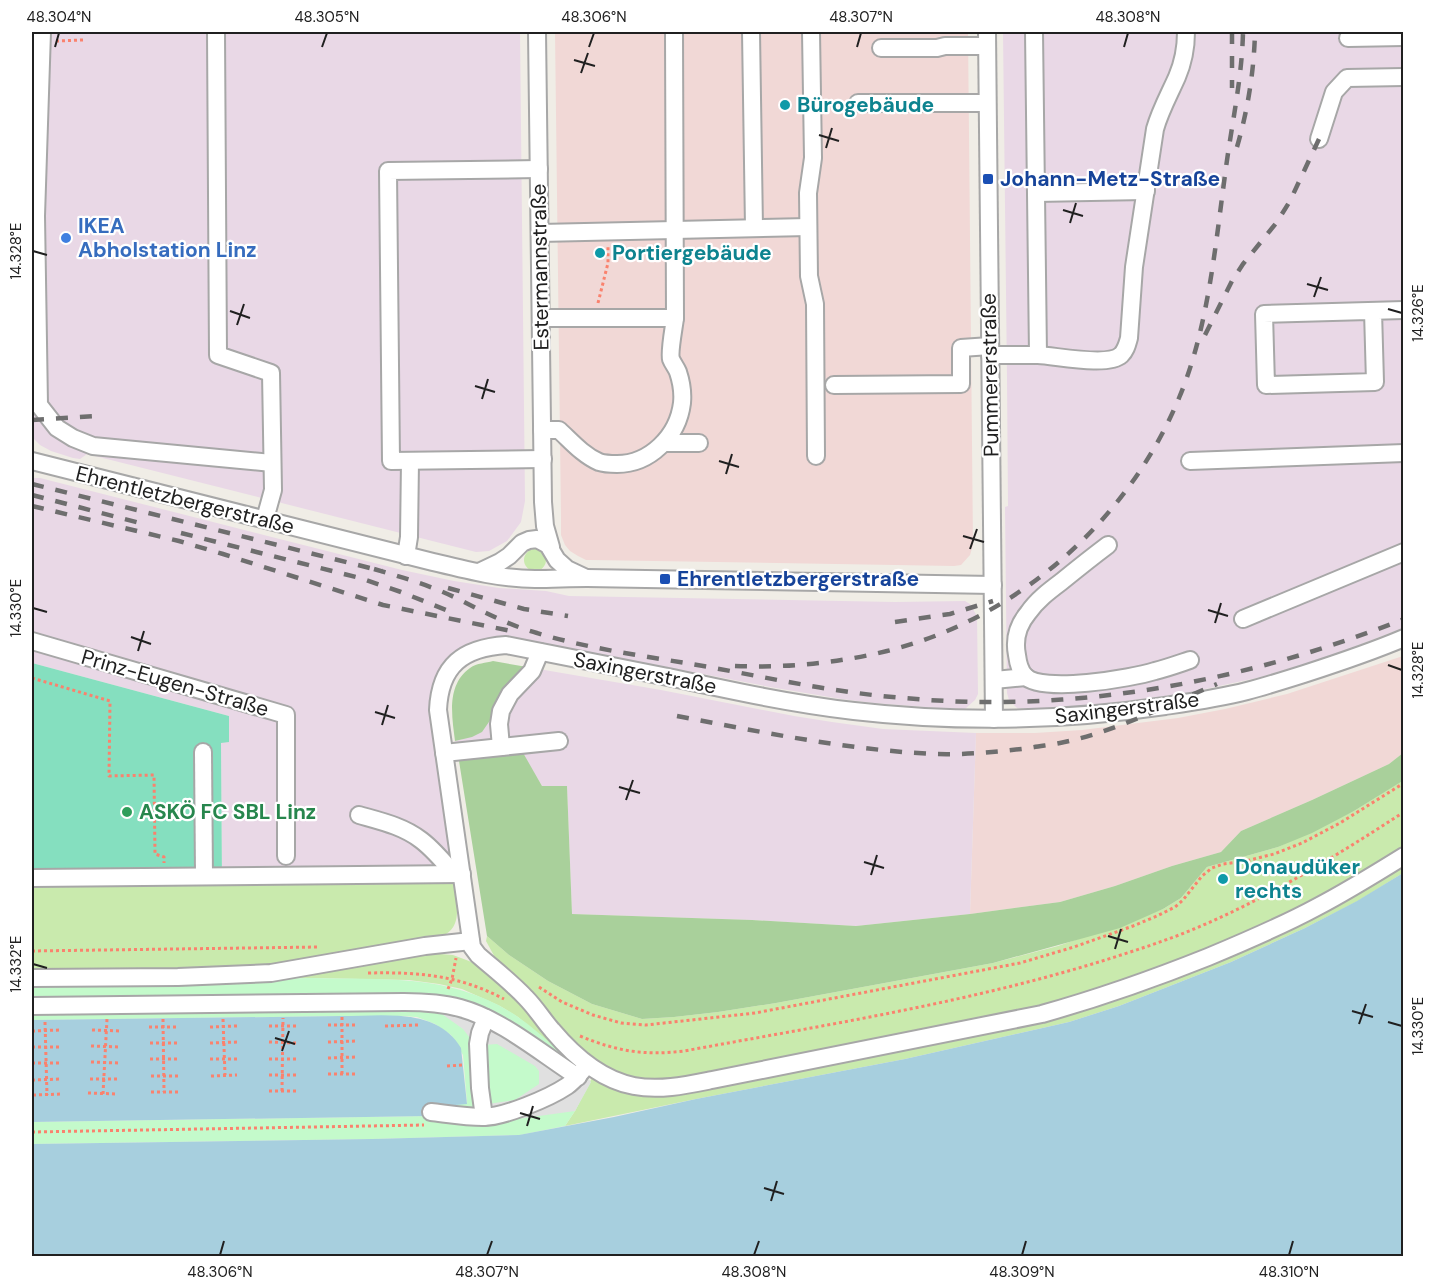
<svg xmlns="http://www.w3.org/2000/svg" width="1435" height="1288" viewBox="0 0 1435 1288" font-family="'DM Sans',sans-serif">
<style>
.commercial{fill:#f1d8d6}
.industrial{fill:#e9d8e6}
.grass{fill:#c9eaad}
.forest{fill:#a9d09b}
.park{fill:#c4facb}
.pitch{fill:#85dfbf}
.parking{fill:#e0e0e0}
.water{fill:#a7cfde}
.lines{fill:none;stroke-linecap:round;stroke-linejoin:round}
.minor-casing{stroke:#a7a7a7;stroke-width:20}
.path{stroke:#fa826e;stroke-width:3;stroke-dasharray:3 3;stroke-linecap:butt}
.minor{stroke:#fff;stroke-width:16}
.rail{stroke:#6e6e6e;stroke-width:4.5;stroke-dasharray:12 12;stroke-linecap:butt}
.ticks{fill:none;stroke:#202020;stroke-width:2}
.culture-dot{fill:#0f9aa8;stroke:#fff;stroke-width:2}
.transit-dot{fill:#1a4fb4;stroke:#fff;stroke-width:2}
.shop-dot{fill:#3f7fe0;stroke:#fff;stroke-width:2}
.leisure-dot{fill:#2e9e5b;stroke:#fff;stroke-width:2}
.labels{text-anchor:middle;stroke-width:4.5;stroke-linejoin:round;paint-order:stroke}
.culture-label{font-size:21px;font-weight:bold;fill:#0d838f;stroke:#fff;text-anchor:start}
.transit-label{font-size:21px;font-weight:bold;fill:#164399;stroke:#fff;text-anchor:start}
.shop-label{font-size:21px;font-weight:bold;fill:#366cbe;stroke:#fff;text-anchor:start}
.street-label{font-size:21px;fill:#202020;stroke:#fff}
.leisure-label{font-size:21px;font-weight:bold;fill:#27864d;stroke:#fff;text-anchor:start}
.neatline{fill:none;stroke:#202020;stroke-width:2}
.ticks-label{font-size:15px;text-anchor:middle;fill:#202020}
</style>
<rect width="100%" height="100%" fill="#f0ede6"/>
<!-- commercial -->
<g class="commercial">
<path d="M555 32H968L973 545 970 555 961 565 954 566 591 560H586L578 556 570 551 565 545 561 535V518Z"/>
<path d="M1403 656V753L1389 764 1312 800 1241 831 1221 852 1172 866 1115 886 1060 902 970 914 976 733H1035L1082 730 1178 718 1225 709 1287 694Z"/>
</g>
<!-- industrial -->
<g class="industrial">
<path d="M32 32H520L525 501 521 522 507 541 489 551 476 552 87 454 80 459 73 458 51 451 40 445 33 438 32 436Z"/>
<path d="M1003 32H1403V628L1325 658 1261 677 1182 694 1077 707 1029 709 1017 708 1009 700 1007 693 1005 507 1008 506 1007 379Z"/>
<path d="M33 478H40L402 570 454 581 499 588 546 591 569 596 895 602 965 601 970 604 977 616 978 694 975 700 965 709 937 708 873 703 841 699 770 687 506 636 471 642 460 648 440 667 434 684 430 702V717L453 880 222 883 221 742 229 716 32 663V479Z"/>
<path d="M527 667 661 690 794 716 832 722 883 729 976 733 970 914 856 926 752 920 572 914 567 786H542L521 751 459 761 455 741 463 739 496 710Z"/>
</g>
<!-- grass -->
<g class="grass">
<circle cx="535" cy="560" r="11"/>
<path d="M1403 780V873L1358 901 1305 928 1231 962 1119 1006 1069 1022 905 1059 696 1099 565 1126 575 1111 598 1066 591 1061 498 963 486 941 487 936 509 955 548 981 592 1004 642 1019 674 1017 718 1012 776 1003 993 963 1058 946 1163 909 1181 898 1207 867 1278 847 1354 811Z"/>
<path d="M453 880C455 897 464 923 446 934 441 937 434 938 428 940V953L453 955 469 961 486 970 527 1004 570 1062 518 1017 500 1006 462 989 439 984 409 980 313 978 32 982V883Z"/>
</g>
<!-- forest -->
<g class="forest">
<path d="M493 661 527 667 482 732 472 737 455 741C452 717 446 685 470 668 477 663 486 663 493 661Z"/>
<path d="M522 751 542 786H567L572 914 752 920 856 926 970 914 1060 902 1115 886 1172 866 1221 852 1241 831 1312 800 1389 764 1403 753 1404 780 1354 811 1312 833 1278 847 1207 867 1181 898 1163 909 1120 928 993 963 776 1003 718 1012 674 1017 642 1019 592 1004 548 981 509 955 487 936 459 761Z"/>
</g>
<!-- park -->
<path class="park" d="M313 978C386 980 454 973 518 1017 544 1035 568 1060 591 1082L575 1111 565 1126 520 1135 372 1139 32 1144V1122L430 1116 432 1107 467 1103 463 1055 451 1035 435 1024 417 1017 402 1016H342L32 1020V982Z"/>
<!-- pitch -->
<path class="pitch" d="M32 663 229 716V742L221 743 222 883H32Z"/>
<!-- parking -->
<path class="parking" d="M433 1000 570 1062 591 1082 575 1111 502 1121H488V1104L515 1100 539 1084V1071L535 1066 497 1044 484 1045 473 1042 463 1029 432 1007Z"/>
<!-- water -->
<g class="water">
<path d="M1403 873V1256H32V1144L372 1139 519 1135 614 1117 696 1099 905 1059 1069 1022 1119 1006 1231 962 1305 928 1357 901Z"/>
<path d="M342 1016C382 1016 437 1007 461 1048L467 1104 433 1107 430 1116 32 1122V1020Z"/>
</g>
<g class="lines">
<!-- minor casing -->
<g class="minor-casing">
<g id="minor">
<path d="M42 32 36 216 39 405 57 428 73 438 93 446 272 463"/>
<path d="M216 32 218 355 271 373 273 490 265 519"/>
<path d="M537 32 543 502 545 526 551 547"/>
<path d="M751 32 754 228"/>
<path d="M811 32 813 158 808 193 809 276 815 304 816 456"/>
<path d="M987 32 994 719"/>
<path d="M1348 38 1404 37"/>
<path d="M881 48H937L945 46H987"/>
<path d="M858 103H987"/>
<path d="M1319 139 1334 92 1347 78 1404 77"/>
<path d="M539 169 388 171 391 461 543 459"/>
<path d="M1036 193 1146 191"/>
<path d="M540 233 808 227"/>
<path d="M1373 311 1375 382 1266 385 1264 314 1404 310"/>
<path d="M541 318H675"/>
<path d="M990 355H1038L1034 32"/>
<path d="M1038 355C1057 356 1108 367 1121 355 1126 350 1127 345 1129 338L1134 267 1155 129C1160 111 1169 95 1177 77 1183 63 1186 47 1186 32"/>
<path d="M834 385 961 384V348L990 346"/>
<path d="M542 430H559C571 441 583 455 599 462 605 464 611 464 617 464 650 464 678 436 682 403 683 393 681 381 678 372 676 367 673 364 671 359 669 352 674 327 675 318L674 32"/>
<path d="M664 443H699"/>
<path d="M32 461 433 562C466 570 501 579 535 579 552 579 570 578 587 578L993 585"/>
<path d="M1190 461 1404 453"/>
<path d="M1108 545C1092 557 1077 569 1061 582 1049 591 1037 600 1028 613 1018 625 1014 640 1017 655 1018 663 1020 671 1025 676 1041 694 1132 678 1155 671 1167 668 1178 664 1190 660"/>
<path d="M406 556 409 537 410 461"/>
<path d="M479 572 500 562 509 556 522 543 529 540 537 539 548 545 557 560 567 569 584 577"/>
<path d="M1243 619 1404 552"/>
<path d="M1404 638C1371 652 1338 663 1304 674 1285 680 1266 686 1247 691 1220 698 1192 702 1165 706 1062 721 958 723 854 711 793 704 733 691 673 678 617 667 562 656 506 645 463 648 440 665 438 710L472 947 478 955C494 969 511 982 526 998 536 1008 543 1020 552 1030 573 1055 602 1080 634 1086 660 1091 687 1085 712 1080L1042 1014C1099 998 1153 979 1208 957 1244 942 1282 926 1317 907 1346 892 1375 874 1404 856"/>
<path d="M32 641 286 715V856"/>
<path d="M994 680 1026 677"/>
<path d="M501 747 499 724 501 711 510 694 532 671 540 652"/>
<path d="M203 752 204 876"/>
<path d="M444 753 559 741"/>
<path d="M359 815C380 821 403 826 421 840 433 849 444 862 454 874"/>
<path d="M32 878 462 874"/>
<path d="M32 978 178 977 271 973 425 946 471 941"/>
<path d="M32 1006 404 1002C423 1002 442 1003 460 1008 501 1019 542 1054 578 1077"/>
<path d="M431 1112C448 1114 466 1117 483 1117 504 1117 549 1098 567 1086 573 1082 578 1076 583 1070"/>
<path d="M484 1117 480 1088 478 1044 480 1033 486 1018"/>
</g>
</g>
<!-- path -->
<g class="path">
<path d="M56 41 83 40"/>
<path d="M598 303 608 263V245"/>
<path d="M32 678 110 701 109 776 154 775 155 854 164 857V863"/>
<path d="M32 951 318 947"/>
<path d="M368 973C420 972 458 975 504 999"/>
<path d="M539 987 562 1002 593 1015 621 1023 646 1025 755 1013 1020 963 1074 947 1133 926 1157 916 1175 907 1183 900 1202 876 1212 868 1223 864 1246 861 1274 854 1302 843 1340 823 1404 783"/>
<path d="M448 989 452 979 456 958"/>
<path d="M342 1017V1074"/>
<path d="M163 1019 164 1092"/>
<path d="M223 1019 225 1075"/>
<path d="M45 1022 47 1095"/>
<path d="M328 1025H356"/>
<path d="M269 1026H296"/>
<path d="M385 1026 419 1025"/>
<path d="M149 1027H177"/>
<path d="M210 1027 237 1026"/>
<path d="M92 1030 121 1031"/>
<path d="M32 1031 60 1030"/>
<path d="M580 1036C616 1051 645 1056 684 1051 831 1024 979 1001 1121 955 1146 947 1170 939 1194 929 1268 898 1336 856 1404 812"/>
<path d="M269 1042 296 1043"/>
<path d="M328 1042 356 1041"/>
<path d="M150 1043H177"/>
<path d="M210 1043 238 1042"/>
<path d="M91 1046 120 1047"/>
<path d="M32 1047H60"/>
<path d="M328 1058 356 1057"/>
<path d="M150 1059H178"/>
<path d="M210 1059H238"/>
<path d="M269 1059H296"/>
<path d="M91 1062 119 1063"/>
<path d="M32 1063H61"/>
<path d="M447 1066 463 1065"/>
<path d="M328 1074H355"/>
<path d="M269 1075H296"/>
<path d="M151 1076H178"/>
<path d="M211 1076 237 1075"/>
<path d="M90 1079H119"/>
<path d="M32 1080 61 1079"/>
<path d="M269 1091H296"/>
<path d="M282 1091 283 1018"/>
<path d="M151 1092H178"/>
<path d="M88 1093 117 1094"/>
<path d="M103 1094 107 1019"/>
<path d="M33 1095 62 1094"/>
<path d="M32 1132 424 1125"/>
</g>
<!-- minor -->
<use href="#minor" class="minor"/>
<!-- rail -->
<g class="rail">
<path d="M1232 32V88"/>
<path d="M1237 147C1248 109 1254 71 1255 32"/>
<path d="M1205 335 1232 281 1243 264 1277 222 1290 201 1319 139"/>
<path d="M32 420 98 416"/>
<path d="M32 484 382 571"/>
<path d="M32 495 140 523"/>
<path d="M32 506 179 541 223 554 383 605 516 632"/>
<path d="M181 533 360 578 401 592 456 614"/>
<path d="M374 569C401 577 429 585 454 597 482 611 508 625 537 633 593 650 652 657 709 667 774 679 838 693 904 698 1074 714 1245 682 1404 619"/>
<path d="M448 588 524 609 568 616"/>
<path d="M895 622 950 614 993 601"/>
<path d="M735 666C786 668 838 663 887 651 1017 619 1128 521 1179 398 1208 329 1215 248 1225 175 1231 127 1242 80 1243 32"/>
<path d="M677 716C762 732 847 750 934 754 966 755 997 752 1029 748 1039 746 1050 745 1060 743 1116 732 1166 705 1217 684"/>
</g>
</g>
<!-- ticks -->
<path class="ticks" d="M55 47 59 33M322 47 327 33M589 47 594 33M857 47 861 33M1124 47 1128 33M574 60 595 66M581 73 588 53M819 135 839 141M826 148 832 128M1063 210 1083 216M1070 223 1076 203M33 251 47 255M1307 284 1328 290M1314 297 1321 277M1388 309 1402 313M230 311 250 318M237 325 244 304M475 386 495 392M482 399 488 379M719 461 739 467M726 474 732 454M963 536 984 542M970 549 977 529M33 608 47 612M1208 610 1228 616M1215 623 1221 603M131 637 151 644M138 651 144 631M1388 665 1402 670M375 712 395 718M382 725 388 705M619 787 640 793M626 800 633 780M864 862 884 868M871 875 877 855M1108 936 1128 942M1115 949 1121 929M33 964 47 968M1352 1011 1373 1017M1388 1022 1402 1026M1359 1024 1366 1004M275 1038 295 1044M282 1051 289 1031M520 1113 540 1119M527 1126 533 1106M764 1188 784 1194M771 1201 777 1181M220 1255 224 1241M487 1255 492 1241M754 1255 759 1241M1022 1255 1026 1241M1289 1255 1293 1241"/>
<!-- markers -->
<g class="culture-dot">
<circle cx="785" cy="105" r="6"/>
<circle cx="600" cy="253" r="6"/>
<circle cx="1223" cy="879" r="6"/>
</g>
<g class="transit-dot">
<rect x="982" y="173" width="12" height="12" rx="3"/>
<rect x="659" y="573" width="12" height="12" rx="3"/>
</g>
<circle class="shop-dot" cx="66" cy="238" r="6"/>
<circle class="leisure-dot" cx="127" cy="812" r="6"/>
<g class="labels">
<!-- culture labels -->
<g class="culture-label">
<text x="797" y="112">Bürogebäude</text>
<text x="612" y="260">Portiergebäude</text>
<text x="1235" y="874">Donaudüker<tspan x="1235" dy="24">rechts</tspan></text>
</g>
<!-- transit labels -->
<g class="transit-label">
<text x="1000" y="186">Johann-Metz-Straße</text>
<text x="677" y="586">Ehrentletzbergerstraße</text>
</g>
<!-- shop labels -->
<g class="shop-label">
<text x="78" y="233">IKEA<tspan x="78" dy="24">Abholstation Linz</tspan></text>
</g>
<!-- street labels -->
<g class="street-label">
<text transform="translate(540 267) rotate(-91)" y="7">Estermannstraße</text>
<text transform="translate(990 375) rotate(-91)" y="7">Pummererstraße</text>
<text transform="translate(185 500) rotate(14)" y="7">Ehrentletzbergerstraße</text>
<text transform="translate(645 673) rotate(11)" y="7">Saxingerstraße</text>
<text transform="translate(175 683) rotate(16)" y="7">Prinz-Eugen-Straße</text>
<text transform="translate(1127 708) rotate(-7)" y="7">Saxingerstraße</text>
</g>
<!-- leisure labels -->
<g class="leisure-label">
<text x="139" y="819">ASKÖ FC SBL Linz</text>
</g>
</g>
<!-- border -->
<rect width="1435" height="1288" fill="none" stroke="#ffffff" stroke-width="66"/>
<rect x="33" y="33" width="1369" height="1222" class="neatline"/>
<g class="ticks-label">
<text x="59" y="22">48.304°N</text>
<text x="327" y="22">48.305°N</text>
<text x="594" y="22">48.306°N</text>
<text x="861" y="22">48.307°N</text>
<text x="1128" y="22">48.308°N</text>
<text transform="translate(16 251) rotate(-90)" y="5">14.328°E</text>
<text transform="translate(1418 313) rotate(-90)" y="5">14.326°E</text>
<text transform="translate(16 608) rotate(-90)" y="5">14.330°E</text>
<text transform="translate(1418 670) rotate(-90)" y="5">14.328°E</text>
<text transform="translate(16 964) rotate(-90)" y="5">14.332°E</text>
<text transform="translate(1418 1026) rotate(-90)" y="5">14.330°E</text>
<text x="220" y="1277">48.306°N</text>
<text x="487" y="1277">48.307°N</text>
<text x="754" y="1277">48.308°N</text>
<text x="1022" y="1277">48.309°N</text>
<text x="1289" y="1277">48.310°N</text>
</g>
</svg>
